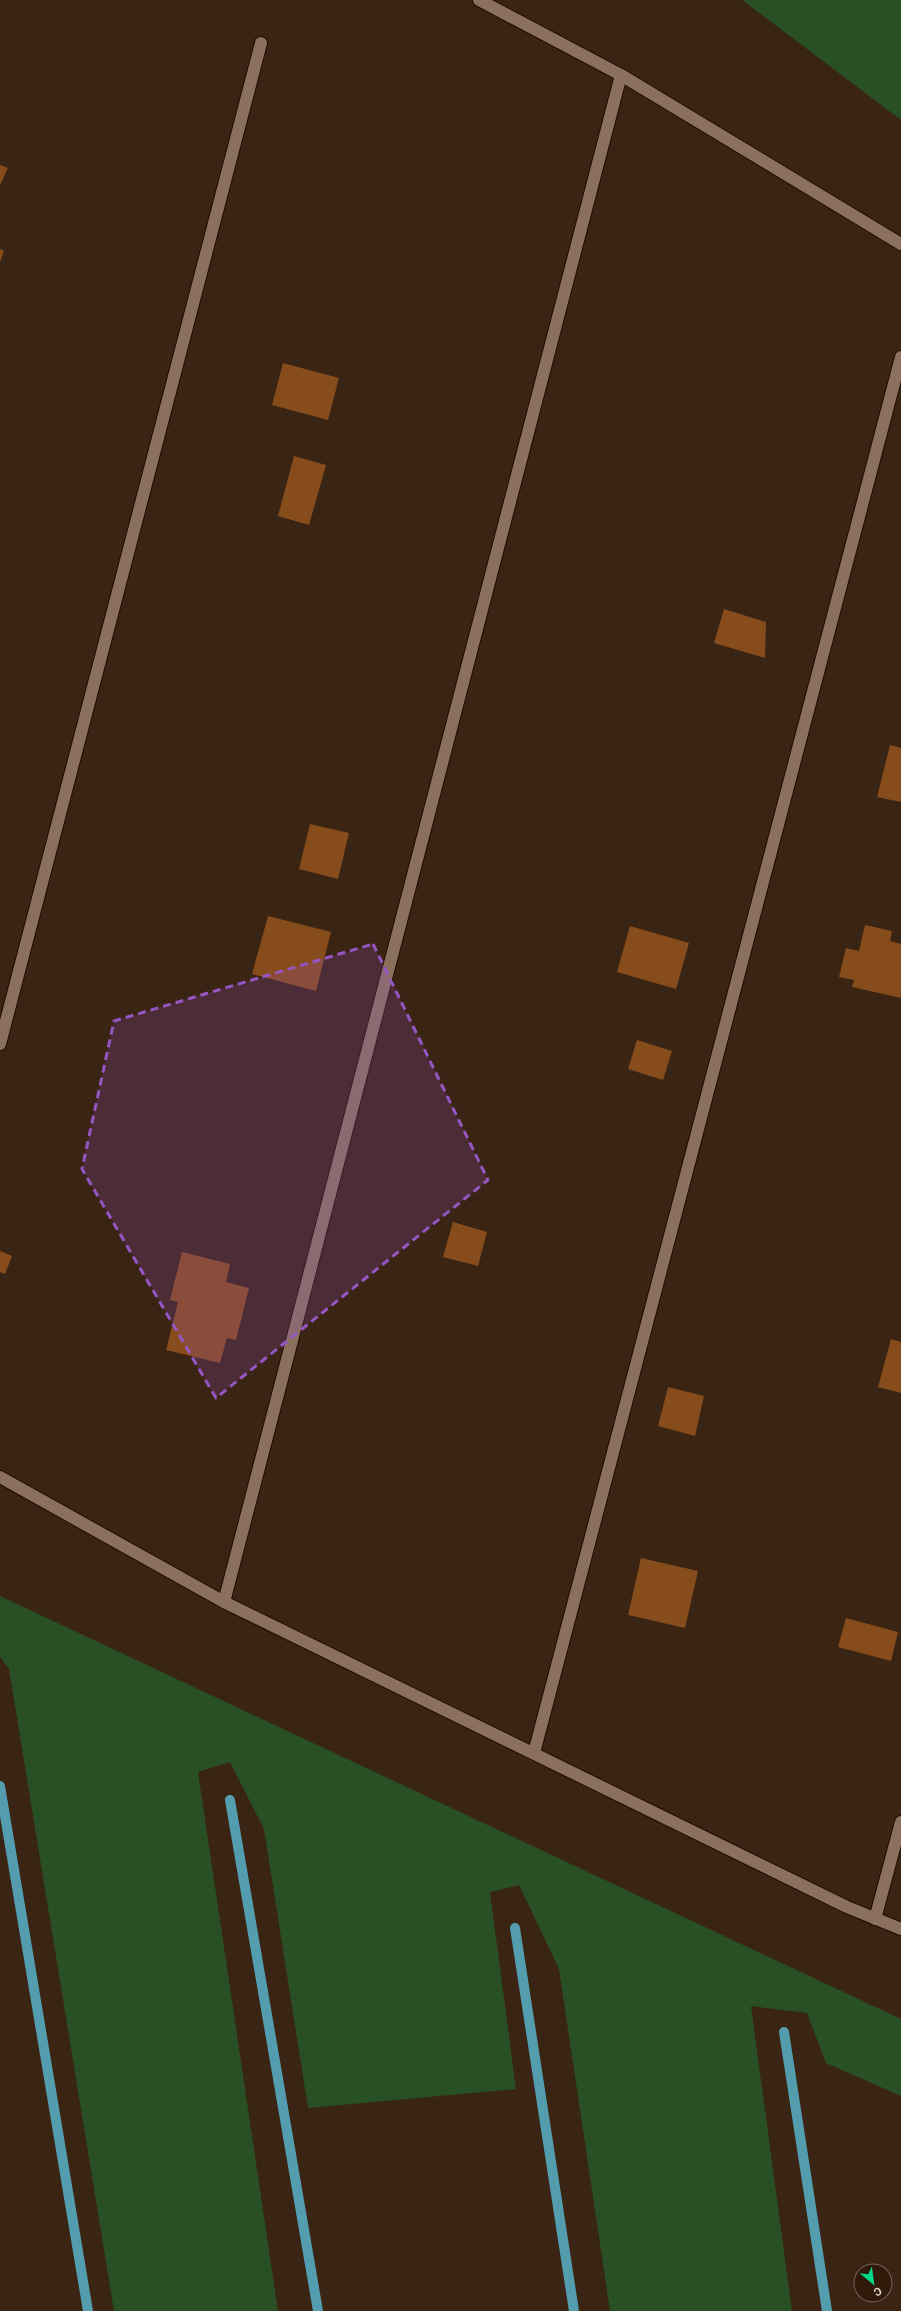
<svg xmlns="http://www.w3.org/2000/svg" width="901" height="2311" viewBox="0 0 901 2311" font-family="Roboto,sans-serif">
<style>
.green{fill:#295024}
.lines{fill:none;stroke-linecap:round;stroke-linejoin:round}
.stream{stroke:#539dae;stroke-width:10}
.building{fill:#874c1b}
.minor-casing{stroke:#200c00;stroke-width:14}
.minor{stroke:#8b705e;stroke-width:12}
.marked{fill:#9656c2;fill-opacity:0.2;stroke:#9656c2;stroke-width:3;stroke-dasharray:8 5;stroke-linejoin:round}
</style>
<rect width="100%" height="100%" fill="#3a2414"/>
<!-- green -->
<g class="green">
<path d="M742 0H901V120Z"/>
<path d="M0 1596 901 2019V2096L826 2063 807 2013 751 2006 792 2311H610L559 1969 519 1885 490 1892 516 2089 308 2108 264 1829 230 1762 198 1772 278 2311H114L9 1669 0 1657Z"/>
</g>
<g class="lines">
<!-- stream -->
<g class="stream">
<path d="M0 1786 88 2311"/>
<path d="M230 1800 318 2311"/>
<path d="M515 1928 574 2311"/>
<path d="M784 2032 827 2311"/>
</g>
</g>
<!-- building -->
<g class="building">
<path d="M0 165 8 168 0 185Z"/>
<path d="M0 249 4 251 0 262Z"/>
<path d="M283 363 339 378 328 420 272 405Z"/>
<path d="M294 456 326 465 309 525 278 516Z"/>
<path d="M724 609 766 622 765 658 714 643Z"/>
<path d="M890 745 901 748V802L877 797Z"/>
<path d="M310 824 349 833 338 879 299 869Z"/>
<path d="M268 916 331 932 316 991 252 974Z"/>
<path d="M865 925 892 931 890 941 901 944V998L852 987 854 980 839 977 846 948 859 951Z"/>
<path d="M630 926 689 943 676 989 617 972Z"/>
<path d="M637 1040 672 1051 663 1080 628 1069Z"/>
<path d="M453 1222 487 1232 478 1266 443 1257Z"/>
<path d="M0 1251 12 1256 5 1274 0 1272Z"/>
<path d="M182 1252 230 1264 226 1282 249 1288 236 1340 227 1338 220 1363 166 1350 178 1302 170 1300Z"/>
<path d="M891 1339 901 1342V1393L878 1387Z"/>
<path d="M668 1387 704 1396 695 1436 658 1426Z"/>
<path d="M641 1558 698 1571 685 1628 628 1615Z"/>
<path d="M846 1618 898 1632 891 1661 838 1647Z"/>
</g>
<g class="lines">
<!-- minor casing -->
<g class="minor-casing">
<g id="minor">
<path d="M479 0 621 75 901 244"/>
<path d="M0 1044 261 43"/>
<path d="M0 1477 224 1602 847 1907 901 1929"/>
<path d="M224 1602 621 75"/>
<path d="M534 1753 901 357"/>
<path d="M875 1919 901 1822"/>
</g>
</g>
<!-- minor -->
<use href="#minor" class="minor"/>
</g>
<!-- marked area -->
<path class="marked" d="M373 944 488 1180 216 1398 82 1169 114 1021Z"/>
<!-- north arrow -->
<g transform="translate(873 2283) rotate(151)"><circle r="19" fill="#301a0a" stroke="#786558"/>
<path d="M0-3L7 15L0 10L-7 15Z" fill="#04d98b"/>
<text y="-6" font-size="11" font-weight="bold" text-anchor="middle" fill="#e5d6cc">С</text>
</g>
</svg>
